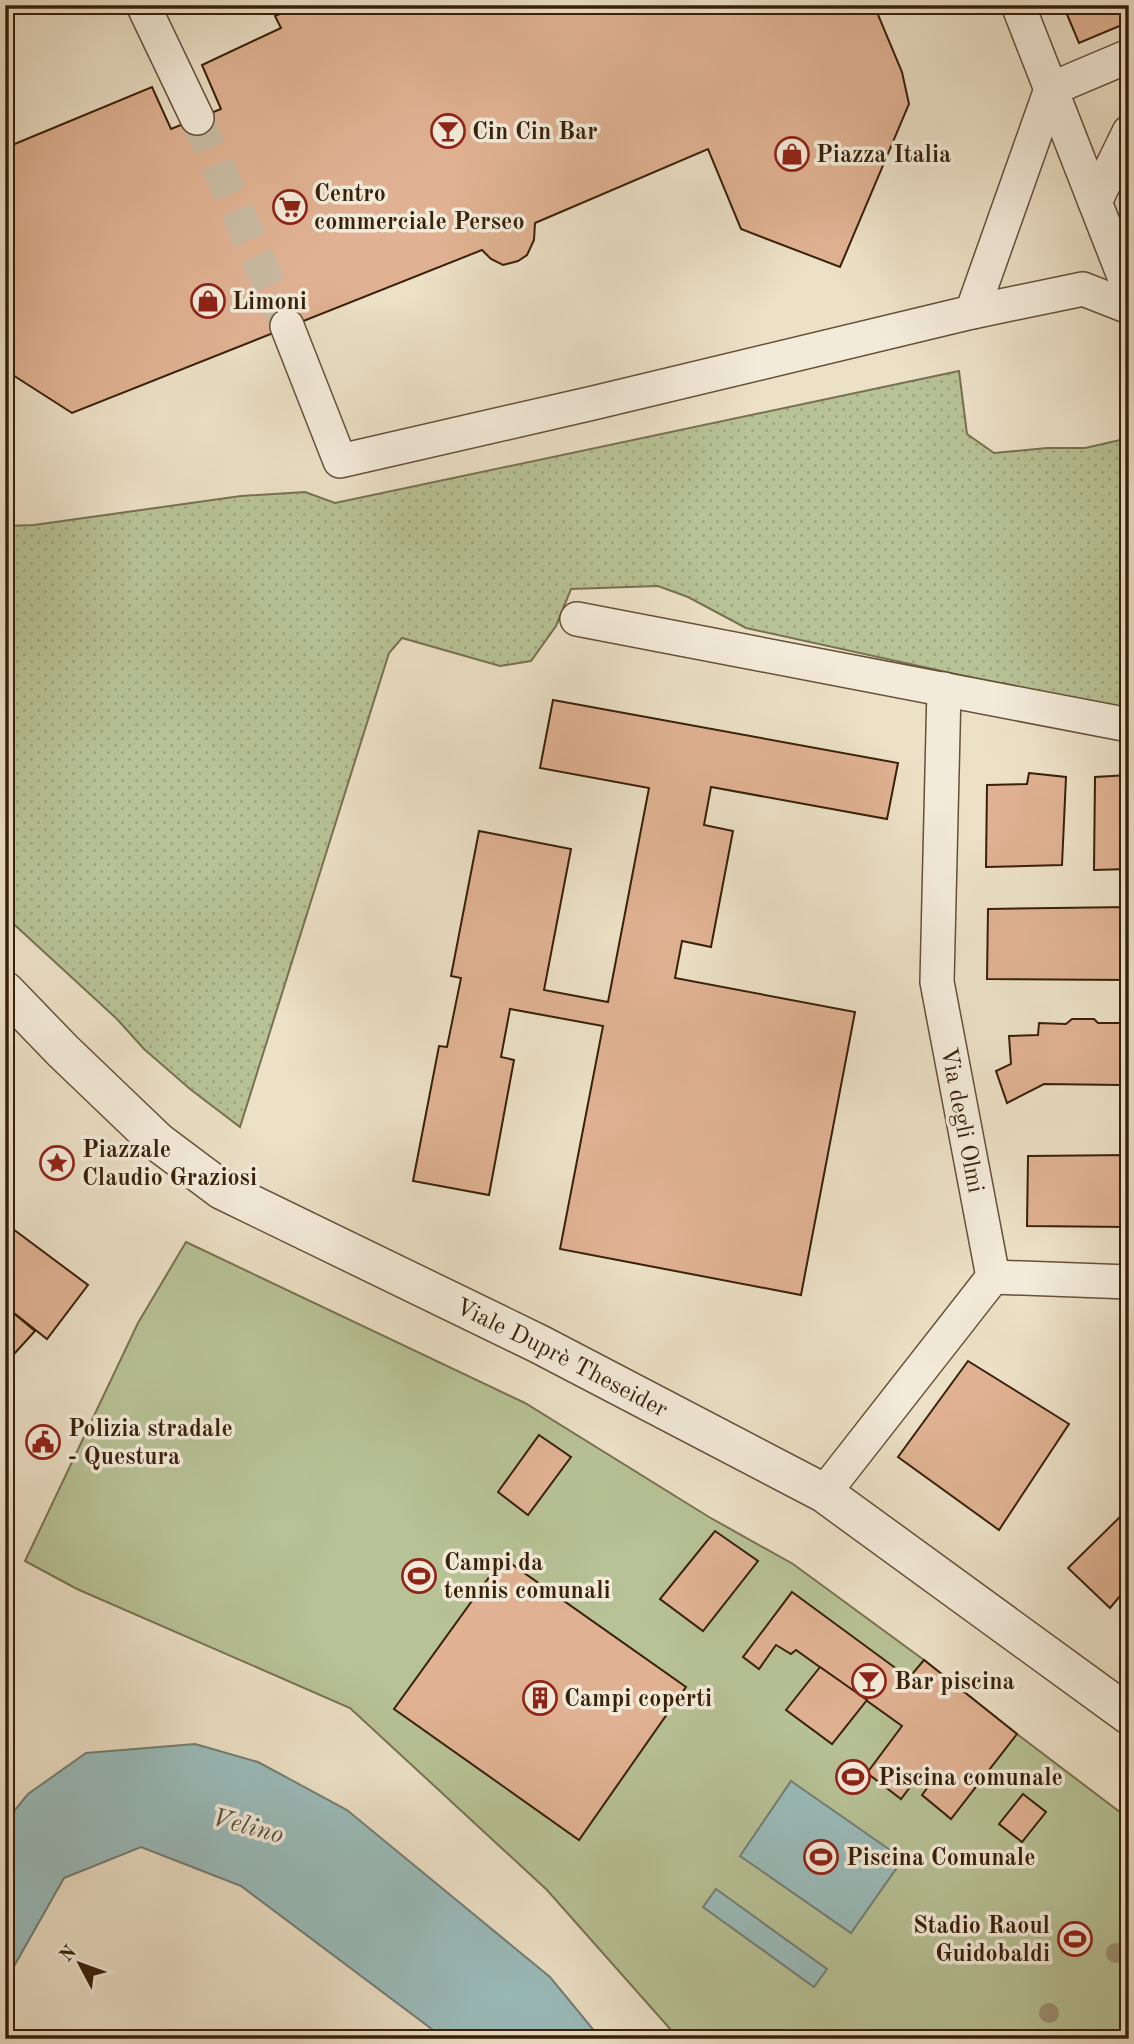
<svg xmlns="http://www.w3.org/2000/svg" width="1134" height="2044" viewBox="0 0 1134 2044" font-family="'Old Standard TT',serif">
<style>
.green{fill:url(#green-dots);stroke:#787150;stroke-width:2}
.pitch{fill:#b7c296;stroke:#787150;stroke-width:2}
.water{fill:#9abcbb;stroke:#737e74;stroke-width:2}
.building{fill:#e0b293;stroke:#382009;stroke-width:2}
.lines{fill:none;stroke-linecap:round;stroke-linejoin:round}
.minor-tunnel{stroke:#c8baa0;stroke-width:33;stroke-dasharray:33 17;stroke-linecap:butt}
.minor-casing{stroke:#655038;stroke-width:36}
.tertiary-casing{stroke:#655038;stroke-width:41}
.minor{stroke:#f3ebda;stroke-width:33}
.tertiary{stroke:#f3ebda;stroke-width:38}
.tree{fill:#9e9175}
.labels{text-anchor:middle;stroke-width:7;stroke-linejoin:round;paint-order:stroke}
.poi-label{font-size:24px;font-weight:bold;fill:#382009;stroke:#f3ebda;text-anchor:start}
.street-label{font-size:24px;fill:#382009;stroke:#f3ebda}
.water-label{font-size:26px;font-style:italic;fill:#554f3e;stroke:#f3ebda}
</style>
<defs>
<pattern id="green-dots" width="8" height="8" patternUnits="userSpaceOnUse" patternTransform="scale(1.75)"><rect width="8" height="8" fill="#b7c296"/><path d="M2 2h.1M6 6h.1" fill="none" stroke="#9ea680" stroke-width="1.8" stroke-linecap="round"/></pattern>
</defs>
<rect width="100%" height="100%" fill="#ece0c6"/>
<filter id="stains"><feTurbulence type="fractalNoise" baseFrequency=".00286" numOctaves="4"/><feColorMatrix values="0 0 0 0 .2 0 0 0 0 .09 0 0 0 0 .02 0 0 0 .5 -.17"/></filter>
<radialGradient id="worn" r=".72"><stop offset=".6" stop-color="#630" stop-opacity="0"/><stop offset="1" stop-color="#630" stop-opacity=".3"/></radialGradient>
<!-- green -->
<path class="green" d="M959 371 967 434 994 453 1047 448H1085L1129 438V712L746 628 688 597 658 586 571 589 556 626 531 661 500 666 402 638 389 653 240 1127 190 1089 144 1049 117 1019 5 916V526L34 525 241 496 305 492 335 503Z"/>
<!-- pitch -->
<path class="pitch" d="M186 1242 525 1403 709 1517 793 1564 924 1660 1017 1734 1129 1819V2039H679L547 1890 350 1708 77 1589 25 1561 138 1323Z"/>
<!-- water -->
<g class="water">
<path d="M195 1744 258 1762 347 1810 550 1977 601 2039H445L241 1886 141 1847 64 1878 13 1968 5 1993V1822L28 1794 86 1753Z"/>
<path d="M791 1781 903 1859 851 1933 740 1856Z"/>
<path d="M716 1889 827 1969 814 1987 703 1907Z"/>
</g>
<!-- building -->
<g class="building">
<path d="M300 5H636L640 14 658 5H874L902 72 909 104 840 267 741 229 708 149 535 223 534 240 527 255 518 261 503 265 491 259 482 250 72 413 5 370V148L152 87 171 129 221 109 202 65 281 28 275 16Z"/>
<path d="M1063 5H1129V22L1079 43Z"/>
<path d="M553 700 898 763 887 819 711 787 704 825 733 831 711 947 682 941 675 978 855 1012 801 1295 560 1249 603 1026 510 1009 501 1057 514 1060 489 1195 413 1181 439 1046 447 1047 461 978 451 976 479 831 571 849 544 990 608 1002 649 788 540 768Z"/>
<path d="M1029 773 1066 777 1062 865 986 867 987 785 1027 784Z"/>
<path d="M1129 775V869L1094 870 1095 777Z"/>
<path d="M1129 907V980L987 979 988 909Z"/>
<path d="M1072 1019H1094L1098 1023H1126L1120 1085 1044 1084 1007 1103 996 1071 1011 1064 1009 1036 1038 1035 1039 1023 1066 1024Z"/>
<path d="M1129 1155V1227L1027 1226 1028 1156Z"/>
<path d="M5 1223 88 1285 47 1339 5 1306Z"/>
<path d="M5 1306 35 1331 5 1364Z"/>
<path d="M1129 1329V1443L1121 1444 1125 1330Z"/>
<path d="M968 1361 1069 1424 999 1530 898 1457Z"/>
<path d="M539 1435 571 1457 528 1515 498 1492Z"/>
<path d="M1129 1508V1600L1126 1602 1120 1596 1110 1608 1068 1568Z"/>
<path d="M715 1531 758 1561 703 1631 660 1599Z"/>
<path d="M503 1558 686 1687 579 1840 394 1709Z"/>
<path d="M792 1592 909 1678 924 1660 1017 1734 951 1819 922 1795 936 1776 925 1767 901 1799 867 1773 902 1726 796 1650 791 1654 776 1645 759 1669 743 1657Z"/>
<path d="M820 1667 867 1700 832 1744 786 1710Z"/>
<path d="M1023 1794 1046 1812 1022 1842 999 1824Z"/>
</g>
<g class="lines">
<!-- minor-tunnel -->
<path class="minor-tunnel" d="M197 118 287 326"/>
<!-- minor casing -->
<g class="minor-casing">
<g id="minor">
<path d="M143 5 197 118"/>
<path d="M1018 5 1129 289"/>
<path d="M1095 202 1129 132"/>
<path d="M972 312 1051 89 1129 56"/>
<path d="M287 326 340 461 593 403 972 312 1083 289 1129 307"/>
<path d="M577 619 1129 725"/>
<path d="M993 1277 1129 1282"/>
<path d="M824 1493 993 1277 937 982 944 689"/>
</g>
</g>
<!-- tertiary casing -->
<g class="tertiary-casing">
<g id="tertiary">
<path id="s1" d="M5 991 63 1051 158 1142 222 1190 539 1344 824 1493 1129 1715"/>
</g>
</g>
<!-- minor -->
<use href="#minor" class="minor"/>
<!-- tertiary -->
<use href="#tertiary" class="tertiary"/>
</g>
<!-- trees -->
<g class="tree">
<circle cx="1116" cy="1953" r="10"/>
<circle cx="1049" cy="2013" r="10"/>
</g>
<!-- icons -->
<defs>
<g id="bar-ring" transform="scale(1.75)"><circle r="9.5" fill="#f3ebda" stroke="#8f2418" stroke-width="1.5"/><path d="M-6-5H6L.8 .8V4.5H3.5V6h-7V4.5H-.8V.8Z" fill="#8f2418"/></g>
<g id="shop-ring" transform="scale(1.75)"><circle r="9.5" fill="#f3ebda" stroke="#8f2418" stroke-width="1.5"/><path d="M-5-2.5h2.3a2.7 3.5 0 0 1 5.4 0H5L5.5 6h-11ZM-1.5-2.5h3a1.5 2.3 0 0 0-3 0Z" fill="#8f2418"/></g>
<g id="supermarket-ring" transform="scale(1.75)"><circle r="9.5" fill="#f3ebda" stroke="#8f2418" stroke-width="1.5"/><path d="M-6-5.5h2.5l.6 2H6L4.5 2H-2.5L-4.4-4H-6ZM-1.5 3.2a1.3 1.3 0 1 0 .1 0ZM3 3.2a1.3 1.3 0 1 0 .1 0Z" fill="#8f2418"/></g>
<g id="sight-ring" transform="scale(1.75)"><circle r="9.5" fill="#f3ebda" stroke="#8f2418" stroke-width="1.5"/><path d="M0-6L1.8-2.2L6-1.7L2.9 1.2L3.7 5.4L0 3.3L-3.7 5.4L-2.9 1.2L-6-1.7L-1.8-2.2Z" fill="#8f2418"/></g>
<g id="civic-ring" transform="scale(1.75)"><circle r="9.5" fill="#f3ebda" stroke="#8f2418" stroke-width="1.5"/><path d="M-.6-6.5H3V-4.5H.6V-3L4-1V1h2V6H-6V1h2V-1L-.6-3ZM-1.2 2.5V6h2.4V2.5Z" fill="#8f2418"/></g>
<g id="stadium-ring" transform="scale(1.75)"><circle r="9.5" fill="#f3ebda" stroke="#8f2418" stroke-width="1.5"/><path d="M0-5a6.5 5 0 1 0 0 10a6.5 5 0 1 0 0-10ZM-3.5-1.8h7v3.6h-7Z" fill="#8f2418"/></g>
<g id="building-ring" transform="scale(1.75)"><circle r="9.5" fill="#f3ebda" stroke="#8f2418" stroke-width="1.5"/><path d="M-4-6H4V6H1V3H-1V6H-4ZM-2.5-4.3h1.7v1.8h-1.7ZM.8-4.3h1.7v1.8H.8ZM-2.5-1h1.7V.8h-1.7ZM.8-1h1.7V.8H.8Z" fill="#8f2418"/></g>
</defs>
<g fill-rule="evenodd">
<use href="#bar-ring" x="448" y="131"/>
<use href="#shop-ring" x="792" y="154"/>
<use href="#supermarket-ring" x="290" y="207"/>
<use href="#shop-ring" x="208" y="301"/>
<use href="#sight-ring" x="57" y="1163"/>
<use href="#civic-ring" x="43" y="1442"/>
<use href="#stadium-ring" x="419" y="1576"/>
<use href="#bar-ring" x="869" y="1681"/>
<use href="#building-ring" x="540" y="1698"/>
<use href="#stadium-ring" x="853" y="1777"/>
<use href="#stadium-ring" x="821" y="1857"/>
<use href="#stadium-ring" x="1075" y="1939"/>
</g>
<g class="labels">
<!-- poi labels -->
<g class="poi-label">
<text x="472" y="139">Cin Cin Bar</text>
<text x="816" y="162">Piazza Italia</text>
<text x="314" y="201">Centro<tspan x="314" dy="28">commerciale Perseo</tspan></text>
<text x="232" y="309">Limoni</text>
<text x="82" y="1157">Piazzale<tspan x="82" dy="28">Claudio Graziosi</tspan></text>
<text x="68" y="1436">Polizia stradale<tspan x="68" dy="28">- Questura</tspan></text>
<text x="444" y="1570">Campi da<tspan x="444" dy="28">tennis comunali</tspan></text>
<text x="894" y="1689">Bar piscina</text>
<text x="564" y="1706">Campi coperti</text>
<text x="878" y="1785">Piscina comunale</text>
<text x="846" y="1865">Piscina Comunale</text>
<text x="1050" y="1933" text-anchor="end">Stadio Raoul<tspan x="1050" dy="28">Guidobaldi</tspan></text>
</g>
<!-- street labels -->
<g class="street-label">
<text transform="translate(963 1120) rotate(79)" y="8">Via degli Olmi</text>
<text dy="8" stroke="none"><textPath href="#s1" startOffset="674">Viale Duprè Theseider</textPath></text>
</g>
<!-- water labels -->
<g class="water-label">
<text transform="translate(248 1825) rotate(15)" y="9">Velino</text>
</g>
</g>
<!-- margin -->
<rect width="1134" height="2044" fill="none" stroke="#ece0c6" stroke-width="28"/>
<rect x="7" y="7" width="1120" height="2030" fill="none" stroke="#382009" stroke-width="3.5"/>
<rect x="14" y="14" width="1106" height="2016" fill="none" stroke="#382009" stroke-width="2"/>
<!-- north arrow -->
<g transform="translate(80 1964) rotate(311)" stroke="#f3ebda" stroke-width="5" paint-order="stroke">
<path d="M0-5L12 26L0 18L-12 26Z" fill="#382009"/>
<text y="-10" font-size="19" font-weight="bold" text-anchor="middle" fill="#382009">N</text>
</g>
<rect width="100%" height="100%" filter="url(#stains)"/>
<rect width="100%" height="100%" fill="url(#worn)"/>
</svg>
